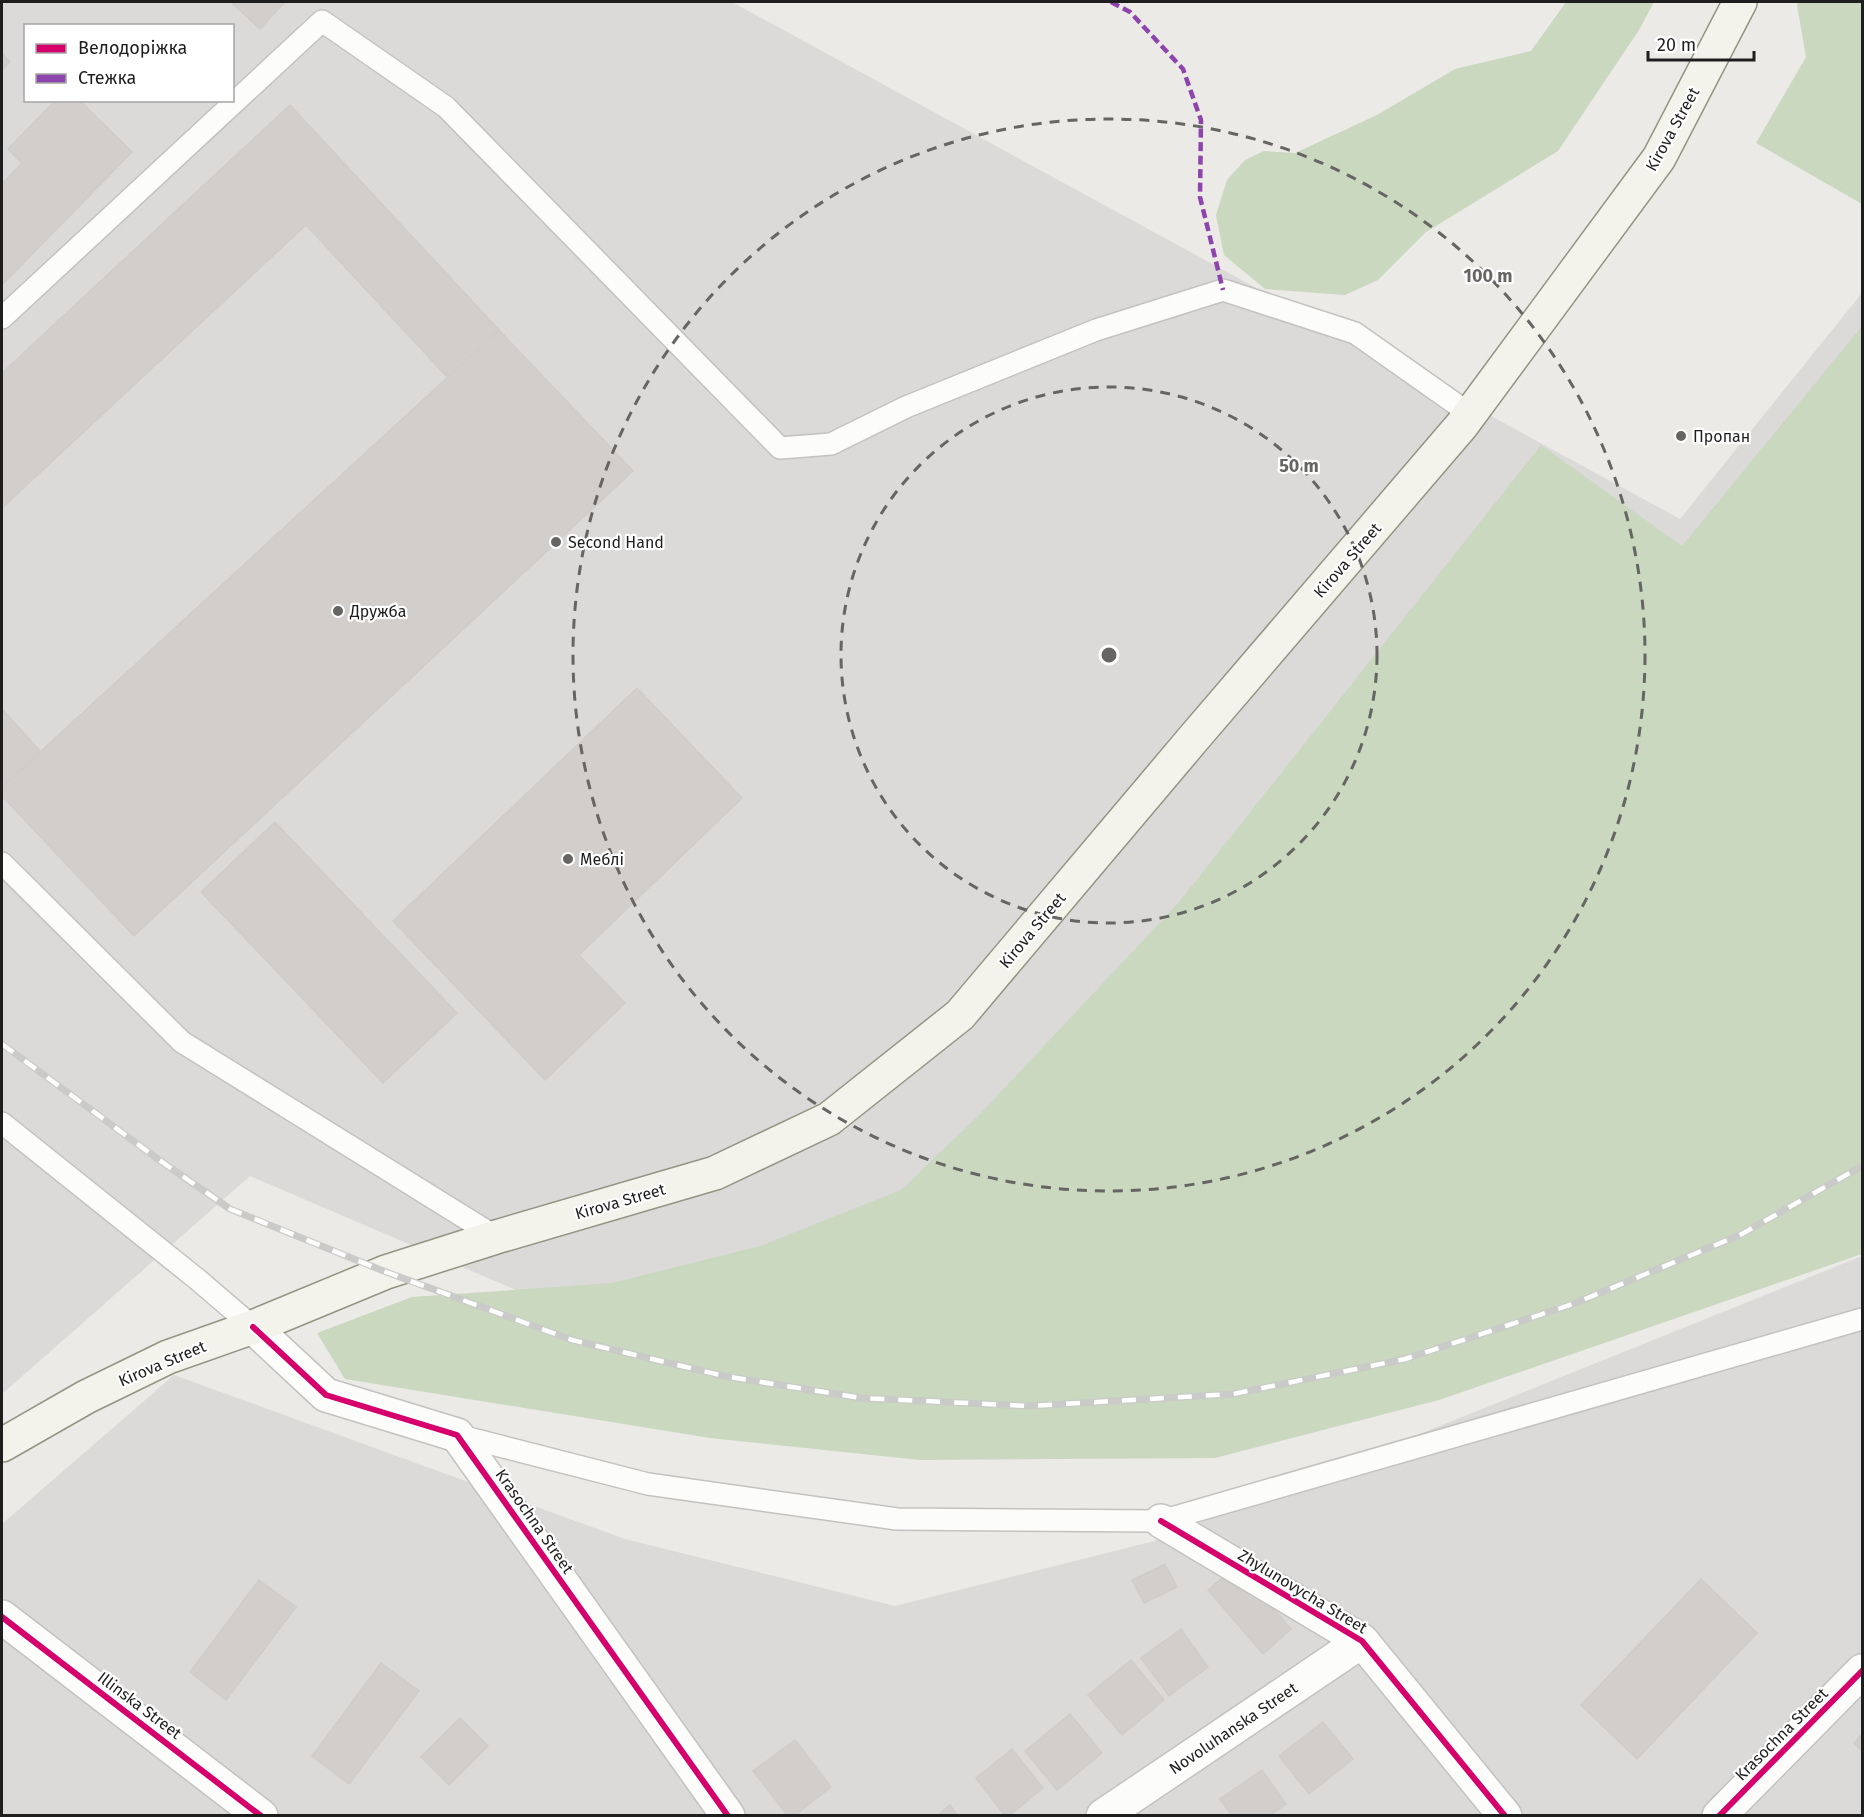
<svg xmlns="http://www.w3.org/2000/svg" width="1864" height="1817" viewBox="0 0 1864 1817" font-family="'Fira Sans',sans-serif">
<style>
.residential{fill:#dbdad9;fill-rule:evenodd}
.forest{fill:#c9d8bf}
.building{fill:#d1cecc;stroke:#cfccc9;stroke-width:1.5}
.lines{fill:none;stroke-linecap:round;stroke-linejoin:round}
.lane-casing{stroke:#c3c2c1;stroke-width:24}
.street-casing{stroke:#c3c2c1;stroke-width:36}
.secondary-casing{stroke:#939481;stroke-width:36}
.lane{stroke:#fcfcfb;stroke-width:21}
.street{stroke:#fcfcfb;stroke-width:33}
.secondary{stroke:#f3f2eb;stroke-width:33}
.rail-casing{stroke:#cacac9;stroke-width:7}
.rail{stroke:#fff;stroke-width:4.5;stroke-dasharray:14;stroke-linecap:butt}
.quiet{stroke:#8e44ad;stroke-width:4.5;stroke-dasharray:9 4.5;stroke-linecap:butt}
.cycleway-casing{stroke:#fff;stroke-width:10}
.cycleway{stroke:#d6006c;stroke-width:6}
.ring{fill:none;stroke:#666564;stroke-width:3;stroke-dasharray:10 8}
.poi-dot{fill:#666564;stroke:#fff;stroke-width:2}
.labels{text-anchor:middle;stroke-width:4.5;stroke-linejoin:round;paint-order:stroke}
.street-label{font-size:16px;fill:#1e1e1e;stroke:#fff}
.poi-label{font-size:16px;fill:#1e1e1e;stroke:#fff;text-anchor:start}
.centre{fill:#666564;stroke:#fff;stroke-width:3}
.ring-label{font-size:18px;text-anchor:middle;font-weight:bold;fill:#666564;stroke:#fff;stroke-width:4.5;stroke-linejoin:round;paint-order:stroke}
</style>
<rect width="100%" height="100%" fill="#eceae7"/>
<!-- residential -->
<g class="residential">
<path d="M2 2H732L1680 519 1862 293V1114L579 1317 250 1176 2 1394ZM26 26H232V100H26Z"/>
<path d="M1862 1256V1815H2V1524L174 1375 625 1539 895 1606 1154 1541Z"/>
</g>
<!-- forest -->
<g class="forest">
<path d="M1566 2H1654L1639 30 1558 151 1426 232 1378 280 1345 295 1265 289 1224 255 1216 215 1227 180 1245 160 1264 151 1295 153 1377 115 1455 69 1531 51Z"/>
<path d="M1798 2H1862V204L1756 143 1806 57 1797 5Z"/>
<path d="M1862 326V1254L1439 1400 1215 1458 920 1460 710 1438 345 1379 317 1333 412 1297 612 1283 760 1246 901 1190 981 1113 1179 902 1541 445 1682 546Z"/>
</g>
<!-- building -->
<g class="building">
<path d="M231 2H285L260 29Z"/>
<path d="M2 53 10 62 2 70Z"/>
<path d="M56 100H79L132 152 2 285V184L22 163 8 149Z"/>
<path d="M290 105 499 330 448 378 306 225 2 508V373Z"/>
<path d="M499 330 633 471 134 936 2 796V787Z"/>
<path d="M637 688 742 798 579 955 625 1003 545 1080 393 921Z"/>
<path d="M2 709 40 751 2 787Z"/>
<path d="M275 822 457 1013 383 1083 201 892Z"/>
<path d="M1165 1564 1177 1587 1144 1603 1132 1580Z"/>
<path d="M1236 1566 1291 1629 1263 1654 1208 1590Z"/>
<path d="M1701 1579 1757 1633 1637 1759 1581 1705Z"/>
<path d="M259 1580 296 1607 226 1700 190 1672Z"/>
<path d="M1181 1629 1208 1667 1169 1696 1141 1658Z"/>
<path d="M1131 1660 1164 1700 1122 1735 1088 1695Z"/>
<path d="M381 1663 419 1691 349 1784 312 1756Z"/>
<path d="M1070 1714 1102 1753 1057 1790 1025 1751Z"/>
<path d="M460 1718 488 1746 449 1785 421 1757Z"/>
<path d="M1323 1722 1353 1759 1309 1794 1279 1756Z"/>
<path d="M1862 1734V1751L1854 1743Z"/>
<path d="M795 1740 831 1787 794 1816H788L753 1771Z"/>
<path d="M1012 1749 1043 1788 1009 1816H1005L976 1778Z"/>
<path d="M1262 1770 1286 1804 1269 1816H1232L1220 1799Z"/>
<path d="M950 1805 958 1816H937Z"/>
</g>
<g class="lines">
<!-- lane casing -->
<g class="lane-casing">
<g id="lane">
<path d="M2 318 322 21 446 107 780 448 831 444 906 407 1096 330 1223 290 1355 333 1470 414"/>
<path d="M2 863 182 1042 496 1237"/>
<path d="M2 1123 197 1279 253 1327"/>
<path d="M457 1435 648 1484 897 1519 1161 1521 1862 1319"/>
</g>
</g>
<!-- street casing -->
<g class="street-casing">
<g id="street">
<path d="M253 1327 326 1395 457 1435 728 1816"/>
<path d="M1161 1521 1362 1641 1505 1816"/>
<path d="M2 1617 261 1816"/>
<path d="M1103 1816 1362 1641"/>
<path d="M1719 1816 1862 1671"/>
</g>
</g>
<!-- secondary casing -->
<g class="secondary-casing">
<path id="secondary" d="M2 1445 86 1397 168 1357 253 1327 386 1272 496 1237 715 1173 829 1119 960 1015 1193 739 1462 425 1659 158 1740 2"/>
</g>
<!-- lane -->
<use href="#lane" class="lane"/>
<!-- street -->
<use href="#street" class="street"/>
<!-- secondary -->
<use href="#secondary" class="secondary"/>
<!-- rail casing -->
<g class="rail-casing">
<path id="rail" d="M2 1044 155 1157 230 1209 386 1272 572 1340 724 1376 861 1398 1029 1406 1233 1394 1405 1359 1573 1304 1740 1235 1862 1166"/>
</g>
<!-- rail -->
<use href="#rail" class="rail"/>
<!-- quiet -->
<path class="quiet" d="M1111 2 1130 12 1183 69 1201 120 1200 197 1223 290"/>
<!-- cycleway casing -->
<g class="cycleway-casing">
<g id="cycleway">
<path d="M253 1327 326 1395 457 1435 728 1816"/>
<path d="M1161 1521 1362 1641 1505 1816"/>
<path d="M2 1617 261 1816"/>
<path d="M1719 1816 1862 1671"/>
</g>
</g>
<!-- cycleway -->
<use href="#cycleway" class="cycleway"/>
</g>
<!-- distance rings -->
<g class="ring">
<circle cx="1109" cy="655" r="268"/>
<circle cx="1109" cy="655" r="536"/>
</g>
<!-- markers -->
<g class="poi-dot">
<circle cx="1681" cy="436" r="6"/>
<circle cx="556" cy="542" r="6"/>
<circle cx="338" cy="611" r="6"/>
<circle cx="568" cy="859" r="6"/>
</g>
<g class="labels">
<!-- street labels -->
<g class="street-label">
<text transform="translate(1672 129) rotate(-61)" y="6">Kirova Street</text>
<text transform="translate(1347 560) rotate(-49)" y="6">Kirova Street</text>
<text transform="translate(1032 930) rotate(-50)" y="6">Kirova Street</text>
<text transform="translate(620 1201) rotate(-16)" y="6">Kirova Street</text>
<text transform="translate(162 1363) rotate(-23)" y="6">Kirova Street</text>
<text transform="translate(535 1521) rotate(55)" y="6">Krasochna Street</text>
<text transform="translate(1303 1591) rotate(31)" y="6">Zhylunovycha Street</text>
<text transform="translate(140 1705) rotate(37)" y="6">Illinska Street</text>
<text transform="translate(1233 1728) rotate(-34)" y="6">Novoluhanska Street</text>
<text transform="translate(1781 1734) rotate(-45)" y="6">Krasochna Street</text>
</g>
<!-- poi labels -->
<g class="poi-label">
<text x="1693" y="442">Пропан</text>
<text x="568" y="548">Second Hand</text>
<text x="350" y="617">Дружба</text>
<text x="580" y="865">Меблі</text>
</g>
</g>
<circle cx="1109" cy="655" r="9" class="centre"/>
<g class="ring-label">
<text x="1488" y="282">100 m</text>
<text x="1299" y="472">50 m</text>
</g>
<!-- border -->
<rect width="1864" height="1817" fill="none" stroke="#1e1e1e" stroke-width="6"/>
<!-- legend -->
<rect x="24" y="24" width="210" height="78" fill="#ffffff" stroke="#a5a5a5" stroke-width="1.5"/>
<rect x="36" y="44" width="30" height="9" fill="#d6006c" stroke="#a5a5a5" stroke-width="1.5"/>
<text x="78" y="54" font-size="18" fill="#1e1e1e">Велодоріжка</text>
<rect x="36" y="74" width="30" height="9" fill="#8e44ad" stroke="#a5a5a5" stroke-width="1.5"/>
<text x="78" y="84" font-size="18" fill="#1e1e1e">Стежка</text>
<!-- scale -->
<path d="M1648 51v9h106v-9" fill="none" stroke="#1e1e1e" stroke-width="3"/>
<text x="1657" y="51" font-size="18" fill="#1e1e1e" stroke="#ffffff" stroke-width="4.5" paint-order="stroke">20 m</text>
</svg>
